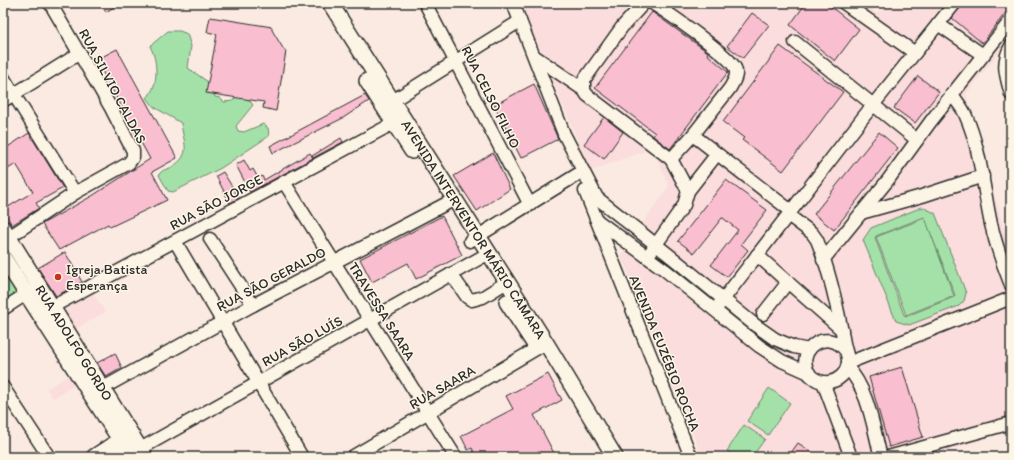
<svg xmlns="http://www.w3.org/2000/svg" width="1014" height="460" viewBox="0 0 1014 460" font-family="Itim,sans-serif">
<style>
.built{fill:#fadddc}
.green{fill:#a4e1a8;stroke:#68866a;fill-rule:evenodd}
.building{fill:#f9bfd1;stroke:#2b2b2b}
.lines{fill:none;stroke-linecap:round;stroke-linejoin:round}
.minor-casing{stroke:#2b2b2b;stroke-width:15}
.major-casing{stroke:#2b2b2b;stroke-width:18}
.minor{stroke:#fcf5e5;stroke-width:12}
.major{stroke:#fcf5e5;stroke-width:15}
.poi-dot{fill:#c8321e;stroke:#fcf5e5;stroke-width:1.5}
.labels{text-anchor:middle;stroke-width:3;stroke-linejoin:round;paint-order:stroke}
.street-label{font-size:14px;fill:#2b2b2b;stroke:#fcf5e5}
.poi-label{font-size:14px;fill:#2b2b2b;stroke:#fcf5e5;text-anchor:start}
</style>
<rect width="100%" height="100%" fill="#fbeae1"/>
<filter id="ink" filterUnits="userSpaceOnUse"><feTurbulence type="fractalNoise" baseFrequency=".025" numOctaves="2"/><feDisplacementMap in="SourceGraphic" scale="8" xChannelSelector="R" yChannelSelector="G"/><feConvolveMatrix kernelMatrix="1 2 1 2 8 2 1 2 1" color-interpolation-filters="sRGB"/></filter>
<g filter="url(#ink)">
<!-- built -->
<g class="built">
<path d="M521 3H869L875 14 893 3H1011V37L966 94 1011 253V430L928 457H702L621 255 669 186 653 148 590 171Z"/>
<path d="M92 291 105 312 71 332 59 310Z"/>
<path d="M68 376 75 385 53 398 47 389Z"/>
</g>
<!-- green -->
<g class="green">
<path d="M168 31H180L187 34 191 46 188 68 208 82 215 97 220 98 224 102 233 101 237 94 247 97 253 105 236 126 238 131 244 132 263 124 268 128 269 136 221 168 173 192 168 191 159 175C162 169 166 170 172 167 193 154 183 142 181 123L154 107 147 98C159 85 158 61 150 46Z"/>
<path d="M922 207 935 213 966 293 964 301 959 306 909 325 896 321 863 240 871 228ZM924 217 955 295 954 297 907 316 904 315 875 238 876 236Z"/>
<path d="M925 218 954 296 906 315 876 237Z"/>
<path d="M3 263 21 293 3 304Z"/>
<path d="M769 388 790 403 768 435 747 421Z"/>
<path d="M744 425 765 439 752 457H736L727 451Z"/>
</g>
<!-- building -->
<g class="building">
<path d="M100 3H120L106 12Z"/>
<path d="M806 3H826L859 29 835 61 790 25Z"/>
<path d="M962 3H1011V6L982 43 952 18Z"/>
<path d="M652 12 705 50 708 52 707 54 728 72 670 149 653 136 655 133 595 88Z"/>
<path d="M752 13 769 25 743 58 727 46Z"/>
<path d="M210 17 272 27V30L284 50 286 51 276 111 263 108 264 102 206 93 217 34 207 32Z"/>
<path d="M780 46 843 92 783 171 742 140 744 138 723 122Z"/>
<path d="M117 49 177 158 152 172 167 200 110 227 108 224 59 250 42 224 92 196 150 159 96 60Z"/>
<path d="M918 76 939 92 915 123 894 108Z"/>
<path d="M534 84 558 139 521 158 494 105Z"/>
<path d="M365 95 369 101 343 118 273 153 270 146Z"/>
<path d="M604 117 623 132 604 159 584 144Z"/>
<path d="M879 132 898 148 834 230 814 214Z"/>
<path d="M29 133 63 188 36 203 39 208 12 225 3 210 33 192 16 164 3 172V150Z"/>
<path d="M341 138 343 142 313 158 312 156Z"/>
<path d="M310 153 313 158 250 192 236 165 244 160 250 171 253 169 258 178 262 176 264 180Z"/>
<path d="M493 153 510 189 477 211 454 176Z"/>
<path d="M223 172 239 198 230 203 216 176Z"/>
<path d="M726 180 767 210 741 244 748 250 727 277 711 265 738 230 723 218H722L694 253 678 241Z"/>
<path d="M442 216 462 255 416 279 408 263 372 282 360 259Z"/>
<path d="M65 252 82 282 56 296 38 268Z"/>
<path d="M115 353 122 368 106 377 97 363Z"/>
<path d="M902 367 923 437 889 447 869 377Z"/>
<path d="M548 374 562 400 534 415 556 457H476L472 448 468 450 461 436 513 409 506 396Z"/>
<path d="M798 443 819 457H788Z"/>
</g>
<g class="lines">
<!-- minor casing -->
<g class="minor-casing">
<g id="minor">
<path d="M425 3 530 205"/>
<path d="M513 3 564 134 597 198 674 259 755 325 775 339 794 347 809 350"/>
<path d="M644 3 622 27 584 80V90L587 95 671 159 688 191 684 205 647 257"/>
<path d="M652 3C667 12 729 55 735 68 738 75 734 81 730 88L693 135 671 159"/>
<path d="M844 3 915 53"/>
<path d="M938 24 983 55"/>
<path d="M795 42 917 140"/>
<path d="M1011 46C1001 63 1006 76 1011 94"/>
<path d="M534 56 584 90"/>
<path d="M3 77 75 193"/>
<path d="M952 94C956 101 962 107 965 114 981 149 983 188 991 224 996 245 1003 265 1011 285"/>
<path d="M3 101 80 53"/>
<path d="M386 105 520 21"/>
<path d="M693 135 791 211"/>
<path d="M284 182 455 456"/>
<path d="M585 191 691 457"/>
<path d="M688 191 717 154"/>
<path d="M861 213 922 196 983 176"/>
<path d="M788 215 812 233 817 240C830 272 838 309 844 343 845 350 849 357 848 364 846 374 838 381 829 382 822 383 815 380 810 375 793 352 826 325 846 351"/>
<path d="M598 221 665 270 759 346 782 361 809 373"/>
<path d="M210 239 253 305"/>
<path d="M3 241 75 193 129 163 133 157V151L111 108 50 3"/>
<path d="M175 241 302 457"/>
<path d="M470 241 583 171"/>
<path d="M757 255 842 330"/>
<path d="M823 260 888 180 931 121 1011 20"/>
<path d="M451 274 467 297 472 300 483 297 507 282"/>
<path d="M52 307 394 123"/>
<path d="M3 309 34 289"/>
<path d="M715 310 865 115 955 3"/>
<path d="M763 314 788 282"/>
<path d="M848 363 1011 298"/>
<path d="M847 367C869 390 873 428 881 457"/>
<path d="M823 382 851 457"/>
<path d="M3 387 49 457"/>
<path d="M103 388 253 305 455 199"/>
<path d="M133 453 489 253"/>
<path d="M352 457 546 343"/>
<path d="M888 457 1011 423"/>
</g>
</g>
<!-- major casing -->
<g class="major-casing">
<g id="major">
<path id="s1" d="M330 3 546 343 615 457"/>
<path d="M367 81 412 151"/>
<path id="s2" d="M3 228 145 457"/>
<path d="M3 257 131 457"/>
<path d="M507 302 535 345"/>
<path d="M94 457 128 435"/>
</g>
</g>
<!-- minor -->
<use href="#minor" class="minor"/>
<!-- major -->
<use href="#major" class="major"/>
</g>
</g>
<!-- markers -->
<circle class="poi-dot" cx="58" cy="277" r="4"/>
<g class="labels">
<!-- street labels -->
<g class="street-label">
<text transform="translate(113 86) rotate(62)" y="5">RUA SILVIO CALDAS</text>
<text transform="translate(491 97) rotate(63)" y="5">RUA CELSO FILHO</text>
<text transform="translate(216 202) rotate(-28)" y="5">RUA SÃO JORGE</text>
<text dy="5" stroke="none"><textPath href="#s1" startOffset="268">AVENIDA INTERVENTOR MÁRIO CÂMARA</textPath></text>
<text transform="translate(271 279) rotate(-28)" y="5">RUA SÃO GERALDO</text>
<text transform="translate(382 311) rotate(58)" y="5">TRAVESSA SAARA</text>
<text transform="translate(302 341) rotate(-29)" y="5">RUA SÃO LUÍS</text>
<text dy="5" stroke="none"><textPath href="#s2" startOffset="135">RUA ADOLFO GORDO</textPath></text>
<text transform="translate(665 353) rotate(68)" y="5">AVENIDA EUZÉBIO ROCHA</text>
<text transform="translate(442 387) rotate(-30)" y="5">RUA SAARA</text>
</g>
<!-- poi labels -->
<g class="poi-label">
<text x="66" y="274">Igreja Batista<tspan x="66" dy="16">Esperança</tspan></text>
</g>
</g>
<!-- margin -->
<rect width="1014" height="460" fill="none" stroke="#fcf5e5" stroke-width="16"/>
<rect x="8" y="8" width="998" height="444" fill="none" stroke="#2b2b2b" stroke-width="1.5" filter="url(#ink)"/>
</svg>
